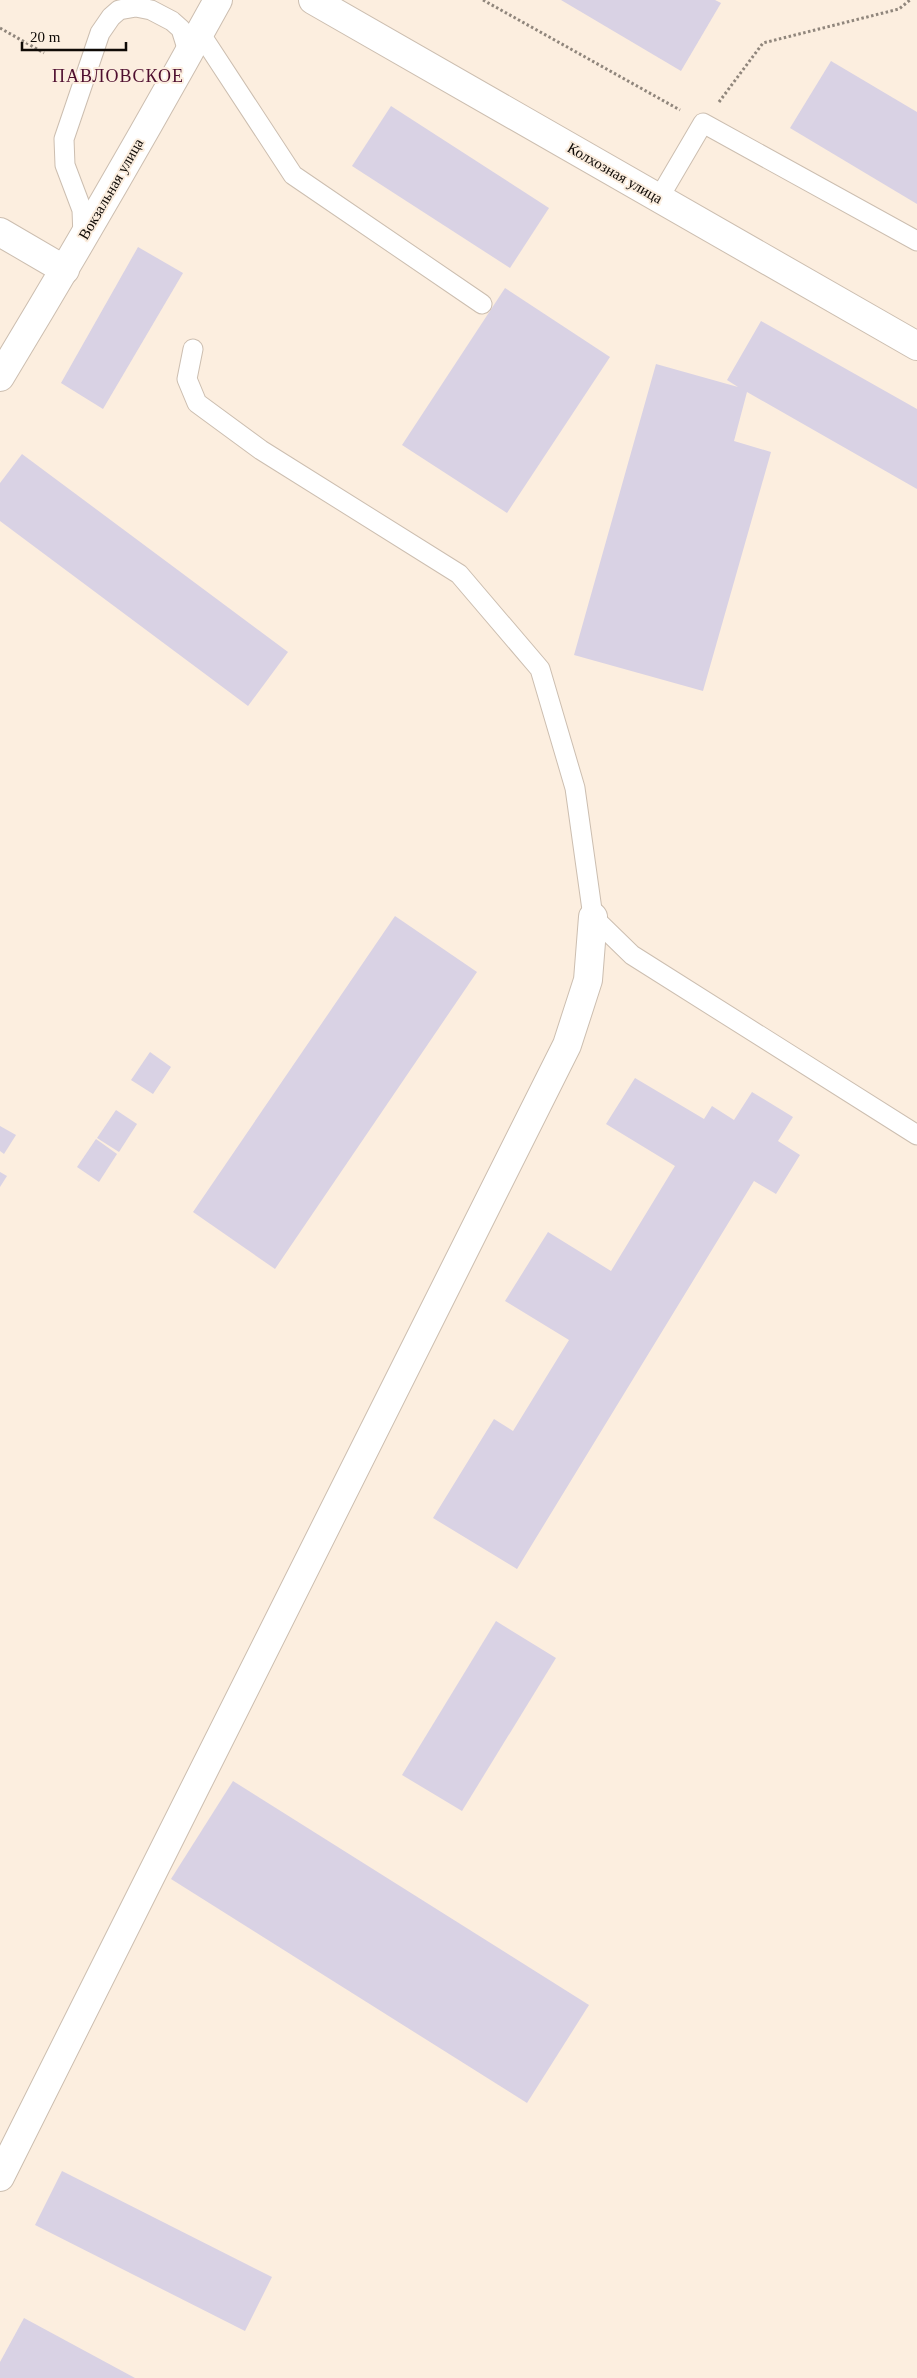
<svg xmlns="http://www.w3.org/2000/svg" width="917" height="2378" viewBox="0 0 917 2378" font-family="Georgia,serif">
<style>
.building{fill:#d9d2e4}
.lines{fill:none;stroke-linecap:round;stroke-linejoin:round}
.lane-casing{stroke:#ccbeb0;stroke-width:21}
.street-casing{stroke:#ccbeb0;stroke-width:30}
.secondary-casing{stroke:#ccbeb0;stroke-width:30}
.path{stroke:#90867c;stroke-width:3;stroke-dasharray:2.5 2.5;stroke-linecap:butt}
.lane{stroke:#fff;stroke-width:19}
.street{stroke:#fff;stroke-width:28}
.secondary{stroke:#fff;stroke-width:28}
.labels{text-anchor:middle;stroke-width:4;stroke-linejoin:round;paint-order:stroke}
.street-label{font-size:15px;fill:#0f0a06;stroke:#fceedf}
.quarter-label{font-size:18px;letter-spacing:1px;fill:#4e0e2f;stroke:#fceedf}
</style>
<rect width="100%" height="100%" fill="#fceedf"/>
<!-- building -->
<g class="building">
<path d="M561 0H715L721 3 681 71Z"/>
<path d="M831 61 917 112V204L790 128Z"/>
<path d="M391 106 549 208 510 268 352 166Z"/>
<path d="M138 247 183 273 103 409 61 383Z"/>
<path d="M505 288 610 357 507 513 402 445Z"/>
<path d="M761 321 917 409V489L747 392 734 441 771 452 703 691 574 655 656 364 738 387 727 380Z"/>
<path d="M22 454 288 652 248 706 0 521V483Z"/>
<path d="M395 916 477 972 275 1269 193 1212Z"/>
<path d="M150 1052 171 1067 153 1094 131 1080Z"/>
<path d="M635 1078 704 1119 712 1106 734 1120 752 1092 793 1117 778 1141 800 1155 776 1194 754 1181 517 1569 433 1518 494 1419 513 1431 569 1340 505 1301 548 1232 611 1271 675 1166 606 1124Z"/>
<path d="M116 1110 137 1124 119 1152 97 1138Z"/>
<path d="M0 1126 16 1135 4 1154 0 1151Z"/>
<path d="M96 1139 117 1154 99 1182 77 1167Z"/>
<path d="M0 1172 7 1176 0 1187Z"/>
<path d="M496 1621 556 1658 462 1811 402 1775Z"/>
<path d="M233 1781 589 2005 527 2103 171 1879Z"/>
<path d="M62 2171 272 2277 245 2331 35 2225Z"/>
<path d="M24 2318 135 2378H0V2362Z"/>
</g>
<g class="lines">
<!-- lane casing -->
<g class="lane-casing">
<g id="lane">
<path d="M200 33 293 175 482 304"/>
<path d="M659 198 703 123 917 241"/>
<path d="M83 237 82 210 65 165 64 139 100 33 111 17 119 10 136 7 151 10 172 21 181 29 186 45 185 59"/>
<path d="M193 349 187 379 197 403 261 450 459 574 540 669 575 788 593 917 632 955 917 1135"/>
</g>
</g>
<!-- street casing -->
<g class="street-casing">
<g id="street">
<path d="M313 0 917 346"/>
<path d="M0 232 65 270"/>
<path d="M0 2177 567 1045 588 980 593 917"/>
</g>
</g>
<!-- secondary casing -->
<g class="secondary-casing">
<path id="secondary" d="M0 377C75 253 148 127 218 0"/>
</g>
<!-- path -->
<g class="path">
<path d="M483 0 680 110"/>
<path d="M0 28 44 53"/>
<path d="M719 102 763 43 899 9 910 0"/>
</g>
<!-- lane -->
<use href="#lane" class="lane"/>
<!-- street -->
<use href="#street" class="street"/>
<!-- secondary -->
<use href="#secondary" class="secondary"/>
</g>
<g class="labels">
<!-- street labels -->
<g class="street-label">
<text transform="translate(615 173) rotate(30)" y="5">Колхозная улица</text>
<text transform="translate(111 189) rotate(-60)" y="5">Вокзальная улица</text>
</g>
<!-- quarter labels -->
<g class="quarter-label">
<text x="118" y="82">ПАВЛОВСКОЕ</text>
</g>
</g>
<!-- scale -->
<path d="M22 42v8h104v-8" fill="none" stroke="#0f0a06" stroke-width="2.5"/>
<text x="30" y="42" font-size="15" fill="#0f0a06" stroke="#fceedf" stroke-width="4" paint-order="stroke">20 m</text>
</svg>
